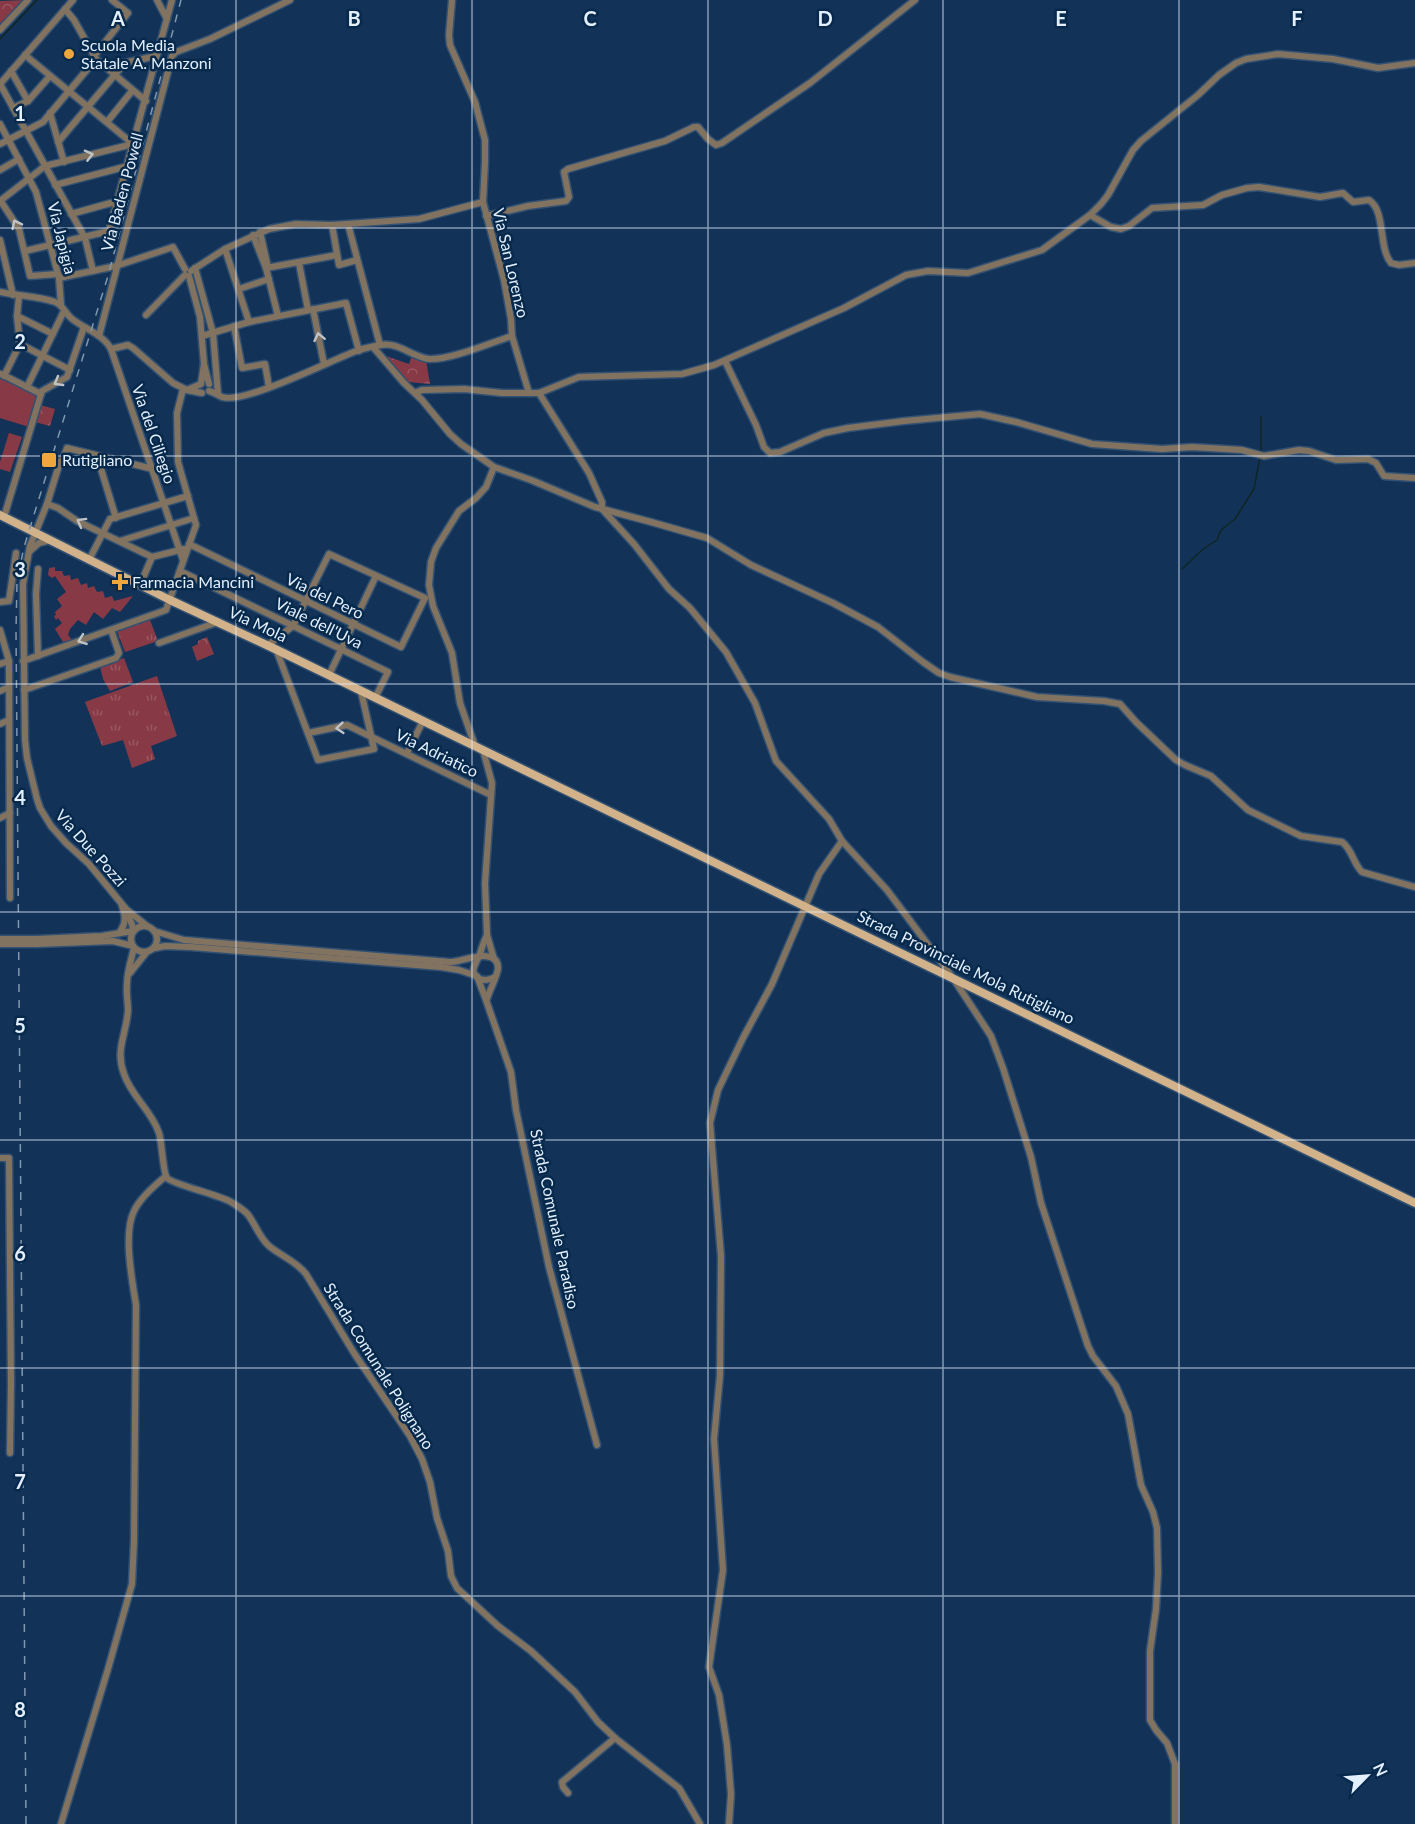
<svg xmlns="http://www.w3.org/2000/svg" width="1415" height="1824" viewBox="0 0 1415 1824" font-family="Lato,sans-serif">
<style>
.grass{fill:url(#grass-tufts)}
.park{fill:url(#park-crowns)}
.garden{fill:#873a46}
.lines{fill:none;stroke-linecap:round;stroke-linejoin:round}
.stream{stroke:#0f2626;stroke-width:1.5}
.minor-casing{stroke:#335172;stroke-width:9}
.major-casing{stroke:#335172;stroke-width:11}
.minor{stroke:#827360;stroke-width:6}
.major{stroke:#d1b28a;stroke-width:8}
.rail{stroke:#8197af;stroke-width:1.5;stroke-dasharray:8 8;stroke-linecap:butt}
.minor-bridge-casing{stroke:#335172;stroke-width:9;stroke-linecap:butt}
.minor-bridge{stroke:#827360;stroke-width:6}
.oneway{stroke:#c1c4c6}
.grid{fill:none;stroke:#e3effd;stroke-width:1.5;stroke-opacity:0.55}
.poi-dot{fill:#eea73d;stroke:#06294c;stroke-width:2}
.labels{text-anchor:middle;stroke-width:5;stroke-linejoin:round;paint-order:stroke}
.poi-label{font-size:16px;fill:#e3effd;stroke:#06294c;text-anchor:start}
.street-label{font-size:16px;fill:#e3effd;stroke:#06294c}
.grid-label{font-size:20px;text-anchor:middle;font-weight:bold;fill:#e3effd;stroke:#06294c;stroke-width:5;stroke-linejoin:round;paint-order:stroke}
</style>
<defs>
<pattern id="grass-tufts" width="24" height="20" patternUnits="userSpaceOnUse" patternTransform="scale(1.5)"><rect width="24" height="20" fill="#873a46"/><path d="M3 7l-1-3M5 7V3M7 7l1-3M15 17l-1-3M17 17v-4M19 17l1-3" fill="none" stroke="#985762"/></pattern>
<pattern id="park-crowns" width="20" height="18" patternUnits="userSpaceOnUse" patternTransform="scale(1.5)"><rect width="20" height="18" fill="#873a46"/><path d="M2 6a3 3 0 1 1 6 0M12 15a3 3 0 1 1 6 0" fill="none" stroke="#985762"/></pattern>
</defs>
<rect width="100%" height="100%" fill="#123357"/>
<!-- grass -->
<g class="grass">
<path d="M150 620 158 641 125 652 117 631Z"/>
<path d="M124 658 133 682 110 691 103 679 100 666Z"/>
<path d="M157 676 177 736 151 746 155 759 132 768 123 740 102 746 85 702Z"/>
</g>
<!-- park -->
<g class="park">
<path d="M26 0 0 27V1Z"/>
<path d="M383 355 409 364 412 355 426 360 430 384 408 382Z"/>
<path d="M40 405 55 409 50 426 35 422Z"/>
<path d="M207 637 214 654 197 661 192 647 198 644V641Z"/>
</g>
<!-- garden -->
<g class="garden">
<path d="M0 377 39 396 29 427 0 418Z"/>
<path d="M9 433 22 437 10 472 0 469V462Z"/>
<path d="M55 567V571H62L64 576 70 575 71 580 78 578 81 585 87 583 88 588 94 586 97 592 103 591 105 598 112 596 114 601 133 596 120 612 112 608 103 619 94 612 86 625 78 620 70 629 68 635 72 640 63 642 55 629 62 623 58 618 56 620 54 616 56 615 55 612 62 606 57 599 66 592 55 576 52 578 48 575 49 568Z"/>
</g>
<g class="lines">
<!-- stream -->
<g class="stream">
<path d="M0 39 37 0"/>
<path d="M1261 416V452"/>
<path d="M1182 569 1202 550 1217 540 1221 530 1235 519 1254 489 1260 457"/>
</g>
<!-- minor casing -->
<g class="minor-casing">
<g id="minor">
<path d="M73 0 0 84 85 238 93 271"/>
<path d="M157 0 167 19"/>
<path d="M452 0 449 35 450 45 475 102 485 140V162L483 202 504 280 511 319 512 336 529 393"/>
<path d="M65 9 74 20 96 59 146 101"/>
<path d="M0 30 28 0"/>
<path d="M25 55 133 144"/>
<path d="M95 55 128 13 112 0"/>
<path d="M106 67 156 56"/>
<path d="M11 71 28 101"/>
<path d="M13 108 28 101 50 76"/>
<path d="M50 113 64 162"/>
<path d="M107 122 132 91"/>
<path d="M0 124 36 192 59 278 61 305"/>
<path d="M58 142 124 64"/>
<path d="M0 144 43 122 96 59"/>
<path d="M0 170 19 159"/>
<path d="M55 185 128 166"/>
<path d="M0 200 19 229 30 276 58 274"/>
<path d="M0 201 45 166 133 144"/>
<path d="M71 214 118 201"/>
<path d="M1090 215 1111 227 1121 229 1129 226 1152 208 1203 205 1222 195 1247 188 1259 187 1320 197 1343 193 1353 202 1369 200C1386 211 1378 247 1391 263L1399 265 1415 263"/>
<path d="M486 216 528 206 566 201 569 197 564 172 568 169 665 141 694 127H698L708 139 716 145 722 143 810 83 915 0"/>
<path d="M348 224 380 345"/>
<path d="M332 225 339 265 357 260"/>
<path d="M260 232 267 263 266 268 337 255"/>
<path d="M253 235 266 268 278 316"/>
<path d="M0 240 13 295"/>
<path d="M225 249 249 322"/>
<path d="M25 251 109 231 172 0"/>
<path d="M299 263 308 310"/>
<path d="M195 268 213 333 218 394"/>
<path d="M191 271 225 249 269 229 296 224 332 225 419 219 483 202"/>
<path d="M189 276 200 317 204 364"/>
<path d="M59 278 116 266 173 247 185 269"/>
<path d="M239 289 269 279"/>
<path d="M0 292C18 296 38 296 55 302 63 305 65 313 71 318 84 329 103 334 111 349L183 560"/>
<path d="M313 309 324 364"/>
<path d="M146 315 185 275"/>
<path d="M17 316 53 334"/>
<path d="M234 326 242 368 265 364 269 387"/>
<path d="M99 336 172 56 176 52 210 39 290 0"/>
<path d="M202 336 249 322 346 303 359 351"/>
<path d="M20 344 70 370"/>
<path d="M373 347 404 383 422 400 450 434 461 444 494 467 531 480 595 507 651 522 707 538 751 565 833 603 878 627 923 662 939 673 950 677 1037 697 1104 701 1120 704 1136 722 1176 760 1185 765 1211 776 1248 810 1301 836 1342 842C1352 849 1353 863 1362 872L1415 887"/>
<path d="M111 349 128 345 133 348 173 383 187 390"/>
<path d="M725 361 756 425 764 447 770 453 780 452 824 433 848 428 904 421 980 414 1016 422 1092 444 1162 449 1192 447 1242 450 1264 456 1299 450 1309 451 1336 460 1368 459 1376 463 1384 476 1415 478"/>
<path d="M1 374 41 394"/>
<path d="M4 376 20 344 17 316 19 296"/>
<path d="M27 387 64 311"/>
<path d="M209 391C214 392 217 395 222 397 244 405 333 359 359 350 366 348 374 346 381 345 399 342 412 357 429 359 451 360 490 343 512 336"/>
<path d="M202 393 187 390 201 384 204 364 209 384"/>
<path d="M415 393 422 390 464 389 502 393H539L579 377 682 374 714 365 844 308 906 275 928 271 968 273 1042 250 1090 215 1101 204 1108 195 1133 150 1141 141 1198 95 1219 75 1236 63 1246 59 1278 54 1333 59 1378 68 1415 63"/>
<path d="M539 393 589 473 602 502V509L634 544 669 589 690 608 726 652 755 703 776 761 829 819 842 841 887 890 953 978 991 1036 1003 1068 1031 1157 1041 1203 1088 1346 1093 1356 1116 1386 1128 1414 1141 1485 1153 1512 1157 1528 1158 1573 1156 1609 1150 1651V1720L1156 1730 1167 1743 1175 1764V1824"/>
<path d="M41 394 42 391 67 377 84 327"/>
<path d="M97 456 116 518"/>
<path d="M47 504 58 508 77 521 152 557"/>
<path d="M4 517 41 394"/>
<path d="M120 541 194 518"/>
<path d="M189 544 401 647 425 598 329 554 293 626 268 645"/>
<path d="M30 551 39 543 51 540"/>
<path d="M89 560 110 519 188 496"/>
<path d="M180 571 388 672 375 698"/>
<path d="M140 585 152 557 184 549"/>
<path d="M0 602 9 601 16 553"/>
<path d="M0 630 9 661 10 898"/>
<path d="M159 643 218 622"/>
<path d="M276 649 318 760 374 749 361 691"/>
<path d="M38 656 36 594 38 569"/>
<path d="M23 661 166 610 196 525 178 462 177 413 183 389"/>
<path d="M0 664 9 661"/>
<path d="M329 675 376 576"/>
<path d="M24 690 116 658 119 653 111 630"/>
<path d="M0 691 9 687"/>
<path d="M0 724 9 720"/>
<path d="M308 733 347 725 491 795"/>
<path d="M475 746 460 703 452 653 433 606 429 585 431 562 436 548 459 511 476 498 486 487 494 467"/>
<path d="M483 750 492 783 485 883 487 935 494 959"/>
<path d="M407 753 423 721"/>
<path d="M0 818 10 813"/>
<path d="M127 912 134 930"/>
<circle cx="144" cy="939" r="13"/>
<path d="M147 926 126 909 89 864 66 843 51 826 40 808 37 799 27 758 25 740 23 584 30 546 47 504 60 462 63 459 67 448 153 469"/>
<path d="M154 931 184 940 438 961C442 961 447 962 452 962 464 961 498 946 498 968 498 975 489 991 487 999"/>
<path d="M119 933C126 924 126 917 122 906"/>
<path d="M487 935C484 941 482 947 480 954 477 962 467 973 480 979 486 981 490 980 495 977"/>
<path d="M37 939 102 936 133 931"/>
<path d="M37 944 113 941 133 946"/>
<path d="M134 948C131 960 127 972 127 984 126 993 128 1002 128 1011 126 1035 115 1050 124 1074 131 1096 152 1111 159 1133 162 1142 163 1173 167 1178 174 1185 217 1194 231 1202 237 1206 245 1210 249 1216 256 1226 260 1238 269 1246 281 1256 296 1261 306 1274L354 1353 410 1436 422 1459 430 1482 437 1518 448 1551 451 1576 457 1588 498 1626 531 1651 575 1692 598 1722 615 1738 679 1788 700 1824"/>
<path d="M155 948 165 946 191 947 441 967 459 970 477 976 486 1000 511 1072 516 1110 549 1267 597 1445"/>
<path d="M130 973 146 953"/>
<path d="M0 1158H9L11 1383 10 1453"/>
<path d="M568 1793 563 1787 562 1782 615 1738"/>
<path d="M61 1824 108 1669 132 1584 134 1541 136 1305C132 1280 123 1233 134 1211 140 1198 155 1185 166 1176"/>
<path d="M729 1824 731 1794 727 1745 719 1695 709 1667 723 1570 714 1439 720 1375 721 1256 710 1123 718 1090 743 1038 772 984 819 874 842 841"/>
</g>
</g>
<!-- major casing -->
<g class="major-casing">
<path id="major" d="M0 515 170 600 273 648 1415 1203"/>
</g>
<!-- minor -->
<use href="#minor" class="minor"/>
<!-- major -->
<use href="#major" class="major"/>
<!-- rail -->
<path class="rail" d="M26 1824 16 631 17 581 24 547 108 276 181 0"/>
<!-- minor-bridge casing -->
<g class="minor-bridge-casing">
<g id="minor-bridge">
<path d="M0 939H37"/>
<path d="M0 944H37"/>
</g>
</g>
<!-- minor-bridge -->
<use href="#minor-bridge" class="minor-bridge"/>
</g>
<!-- one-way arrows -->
<defs><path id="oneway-chevron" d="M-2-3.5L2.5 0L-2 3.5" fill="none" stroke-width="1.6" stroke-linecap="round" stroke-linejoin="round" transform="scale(1.5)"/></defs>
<g class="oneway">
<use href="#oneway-chevron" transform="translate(89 155) rotate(-14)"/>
<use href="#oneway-chevron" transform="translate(16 224) rotate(-116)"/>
<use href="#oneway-chevron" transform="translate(319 337) rotate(-102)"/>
<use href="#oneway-chevron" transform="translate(58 382) rotate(150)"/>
<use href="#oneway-chevron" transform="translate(81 522) rotate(-151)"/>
<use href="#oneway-chevron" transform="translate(82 640) rotate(160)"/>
<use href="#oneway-chevron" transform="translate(340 728) rotate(175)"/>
</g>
<!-- grid -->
<path class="grid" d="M236 0V1824M472 0V1824M708 0V1824M943 0V1824M1179 0V1824M0 228H1415M0 456H1415M0 684H1415M0 912H1415M0 1140H1415M0 1368H1415M0 1596H1415"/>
<!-- markers -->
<g class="poi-dot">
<circle cx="69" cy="54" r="6"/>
<rect x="41" y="452" width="16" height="16" rx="3"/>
<path d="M117 573h6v6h6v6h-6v6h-6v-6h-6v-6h6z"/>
</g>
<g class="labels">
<!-- poi labels -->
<g class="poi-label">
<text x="81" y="51">Scuola Media<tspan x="81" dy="18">Statale A. Manzoni</tspan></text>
<text x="62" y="466">Rutigliano</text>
<text x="132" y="588">Farmacia Mancini</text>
</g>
<!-- street labels -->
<g class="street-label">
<text transform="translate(122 192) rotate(-75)" y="6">Via Baden Powell</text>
<text transform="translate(62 238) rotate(76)" y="6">Via Japigia</text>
<text transform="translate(511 263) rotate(77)" y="6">Via San Lorenzo</text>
<text transform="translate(154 434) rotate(71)" y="6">Via del Ciliegio</text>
<text transform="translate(325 596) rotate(26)" y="6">Via del Pero</text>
<text transform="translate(319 623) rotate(26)" y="6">Viale dell'Uva</text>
<text transform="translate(258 624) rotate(25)" y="6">Via Mola</text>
<text transform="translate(437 753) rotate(26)" y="6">Via Adriatico</text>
<text transform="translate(91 848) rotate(48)" y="6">Via Due Pozzi</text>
<text transform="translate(966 967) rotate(26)" y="6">Strada Provinciale Mola Rutigliano</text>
<text transform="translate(555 1219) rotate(78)" y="6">Strada Comunale Paradiso</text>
<text transform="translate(379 1366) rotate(58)" y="6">Strada Comunale Polignano</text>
</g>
</g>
<g class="grid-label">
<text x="118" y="26">A</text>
<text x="354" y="26">B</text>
<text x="590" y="26">C</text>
<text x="825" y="26">D</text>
<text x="1061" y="26">E</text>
<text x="1297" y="26">F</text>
<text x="20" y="121">1</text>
<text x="20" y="349">2</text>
<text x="20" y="577">3</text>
<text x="20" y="805">4</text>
<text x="20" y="1033">5</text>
<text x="20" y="1261">6</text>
<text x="20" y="1489">7</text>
<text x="20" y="1717">8</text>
</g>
<!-- north arrow -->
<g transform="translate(1367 1776) rotate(65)" stroke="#06294c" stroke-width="4.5" paint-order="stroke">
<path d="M0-4.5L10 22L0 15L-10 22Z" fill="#e3effd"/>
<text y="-9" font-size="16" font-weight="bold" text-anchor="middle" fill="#e3effd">N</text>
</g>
</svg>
